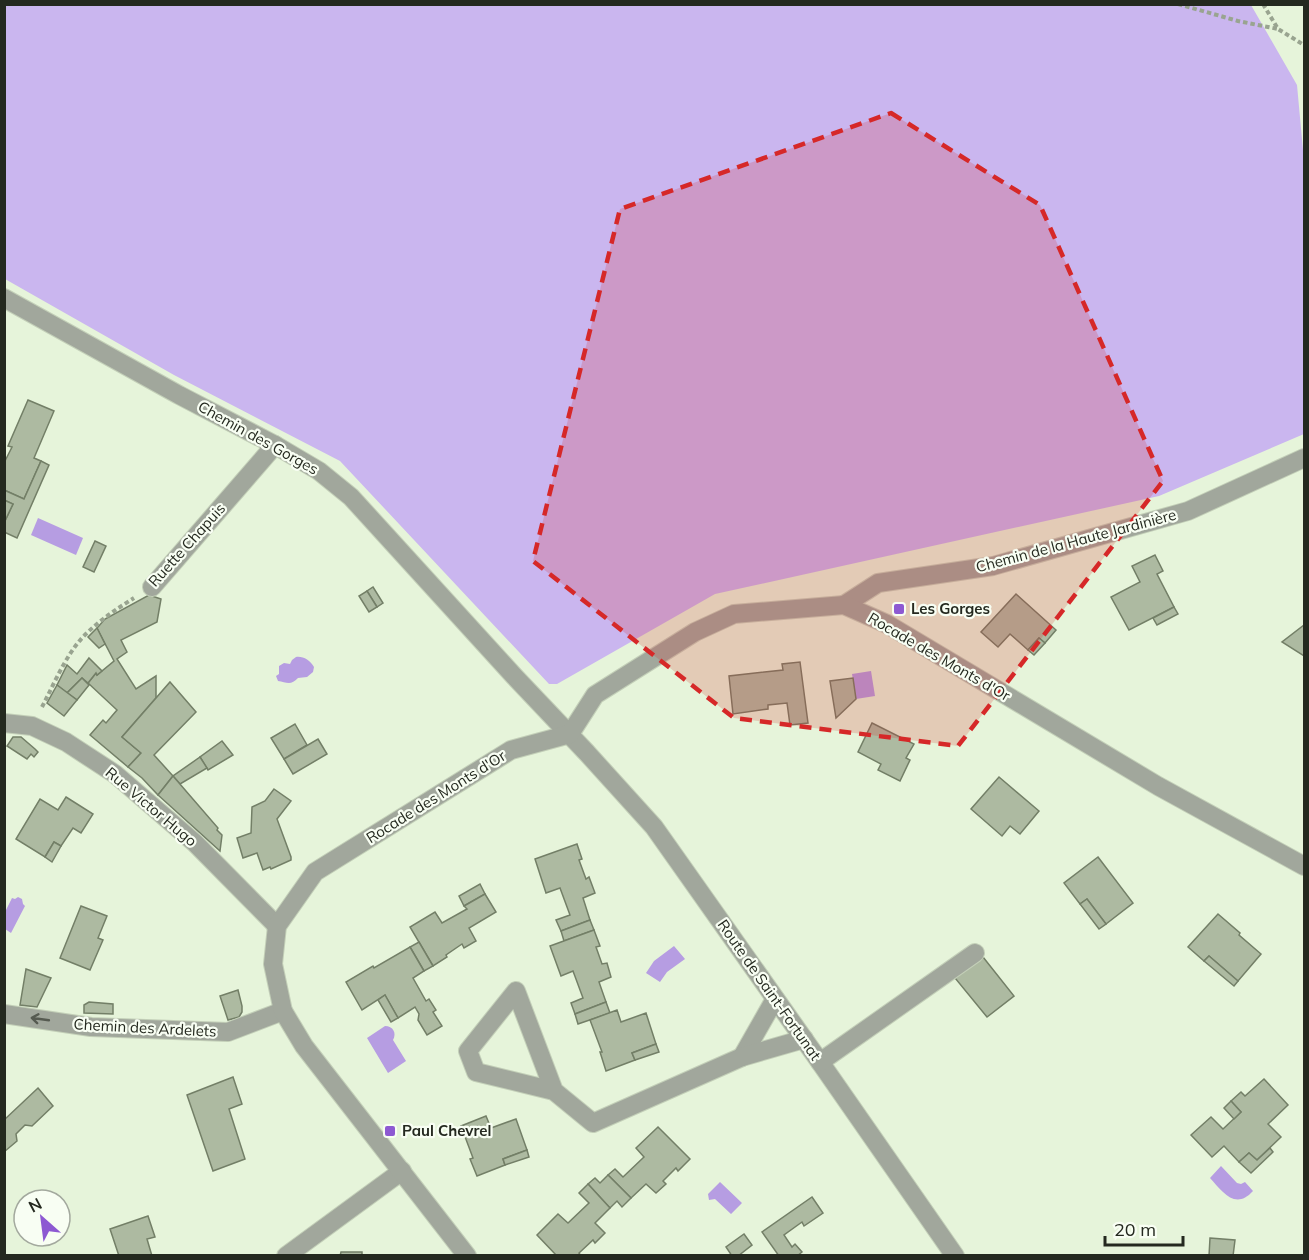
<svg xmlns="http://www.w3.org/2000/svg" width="1309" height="1260" viewBox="0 0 1309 1260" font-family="Mulish,sans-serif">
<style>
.green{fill:#cab6ef}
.water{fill:#b69de2}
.building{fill:#adbaa1;stroke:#737f67;stroke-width:1.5}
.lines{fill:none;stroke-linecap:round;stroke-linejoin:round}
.minor-casing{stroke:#c3cfb8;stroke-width:20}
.path{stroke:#99a490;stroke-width:4;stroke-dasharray:4.5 3;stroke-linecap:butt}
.minor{stroke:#a1a79c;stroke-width:18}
.oneway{stroke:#565b51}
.marked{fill:#d62828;fill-opacity:0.2;stroke:#d62828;stroke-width:4.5;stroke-dasharray:12 8;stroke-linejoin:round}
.poi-dot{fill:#8d59d2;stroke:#f8fef3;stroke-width:2}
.labels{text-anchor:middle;stroke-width:4.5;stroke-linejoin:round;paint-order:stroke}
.street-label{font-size:15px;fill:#24291f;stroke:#f8fef3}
.poi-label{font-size:15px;font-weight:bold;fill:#24291f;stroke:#f8fef3;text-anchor:start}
</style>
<rect width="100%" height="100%" fill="#e6f4da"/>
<!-- green -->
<path class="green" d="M5 4 1251 5 1297 85 1304 161V434L1159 496 715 594 557 684H549L340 461 174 375 5 279Z"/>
<!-- water -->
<g class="water">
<path d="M38 518 83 538 76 555 31 535Z"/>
<path d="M296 657C303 656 310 660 314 667L313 672 307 677 298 678C291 686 286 682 278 681L276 676 279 674V666L284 663 290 664 292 660Z"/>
<path d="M871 671 875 696 856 699 852 674Z"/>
<path d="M18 897 22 899 23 904 25 906 11 933 5 929V912L12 898 15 899Z"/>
<path d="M674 946 685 959 667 972 660 982 646 973 654 961Z"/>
<path d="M385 1026C393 1026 397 1033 393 1040L406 1061 388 1073 367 1038Z"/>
<path d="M1221 1166 1237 1183 1241 1184 1245 1182 1253 1191C1235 1211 1222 1191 1210 1178Z"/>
<path d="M720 1182 742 1203 731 1214 715 1199 709 1200 708 1194Z"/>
</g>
<!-- building -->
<g class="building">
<path d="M28 400 54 411 34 458 41 461 24 499 4 490V463L12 447 8 446Z"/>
<path d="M41 461 49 465 17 538 4 532V523L13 504 4 500V490L24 499Z"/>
<path d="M4 500 13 504 4 523Z"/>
<path d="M95 541 106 546 94 572 83 567Z"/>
<path d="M1155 555 1163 571 1157 574 1174 607 1129 630 1111 597 1140 582 1132 566Z"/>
<path d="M373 587 383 603 377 607 367 591Z"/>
<path d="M367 591 377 607 369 612 359 596Z"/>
<path d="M1016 594 1056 630 1045 643 1039 638 1028 650 1010 634 998 647 981 632Z"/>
<path d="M149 595 161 599 157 622 121 640 127 652 117 659 136 689 156 676V698L122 737 141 753 128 767 90 735 103 720 106 723 117 710 88 683 96 673 97 675 114 661 97 628 105 619Z"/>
<path d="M1174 607 1178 614 1157 625 1153 618Z"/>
<path d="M1304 625V656L1282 642Z"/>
<path d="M97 628 105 644 99 648 88 637Z"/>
<path d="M1039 638 1045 643 1034 655 1028 650Z"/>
<path d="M89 658 102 671 97 675 96 673 88 683 82 678 67 693 57 685 67 665 77 674Z"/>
<path d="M800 662 808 723 790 725 787 703 768 705V709L733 714 729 676 783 670 782 664Z"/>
<path d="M82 678 89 685 77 700 67 693Z"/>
<path d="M853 678 856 699 836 718 830 681Z"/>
<path d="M170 682 196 712 154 755 173 776 158 795 142 778 128 767 141 753 122 737Z"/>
<path d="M57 685 77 700 64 716 47 703Z"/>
<path d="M872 723 914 744 906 758 910 760 900 781 878 770 881 764 858 752Z"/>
<path d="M295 724 307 745 284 759 271 738Z"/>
<path d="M13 737H21L35 749 38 752 34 757 31 754 27 759 7 746Z"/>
<path d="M318 739 327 754 293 774 284 759Z"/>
<path d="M222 741 233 755 208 770 200 757Z"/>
<path d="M200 757 207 768 180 784 173 776Z"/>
<path d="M173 776 218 828 217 830 222 835 220 851 158 795Z"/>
<path d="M999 777 1039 811 1020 834 1010 826 1002 836 971 809Z"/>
<path d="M274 789 291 801 277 819 291 857V860L271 869 270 867 263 870 257 853 243 858 237 838 251 833 252 807 265 801Z"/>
<path d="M66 797 93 814 81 833 73 828 61 846 54 842 45 857 16 839 40 799 58 810Z"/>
<path d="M54 842 61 846 52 862 45 857Z"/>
<path d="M577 844 582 859 579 860 586 879 589 877 595 893 583 898 590 920 561 931 556 920 570 915 560 888 546 893 535 859Z"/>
<path d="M1098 857 1133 903 1106 924 1087 899 1080 904 1064 883Z"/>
<path d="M480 884 485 894 464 906 459 896Z"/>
<path d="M485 894 496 912 469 928 476 941 464 948 462 944 446 955 447 957 433 966 410 927 435 912 442 923 467 909 464 906Z"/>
<path d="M1087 899 1106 924 1099 929 1080 904Z"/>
<path d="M81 906 107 916 98 938 103 940 90 970 60 958Z"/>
<path d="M1218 914 1240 933 1239 935 1261 954 1238 981 1209 956 1204 961 1188 947Z"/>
<path d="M590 920 594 930 564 941 561 931Z"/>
<path d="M594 930 600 946 596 947 602 964 607 963 611 977 599 982 606 1002 575 1014 571 1003 583 998 573 971 561 976 550 946Z"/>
<path d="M419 942 433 966 424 971 410 947Z"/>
<path d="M410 947 424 971 413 978 426 1001 429 999 436 1010 433 1012 442 1026 427 1035 418 1020 419 1014 415 1007 398 1018 385 995 362 1010 346 982 373 966 374 968Z"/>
<path d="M1209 956 1238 981 1234 986 1204 961Z"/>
<path d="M983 957 1014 996 987 1017 955 978Z"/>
<path d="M26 969 51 978 37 1007 20 1005Z"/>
<path d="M238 990 242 1006V1012L239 1017 228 1020 220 996Z"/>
<path d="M385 995 398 1018 391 1022 378 1000Z"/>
<path d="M89 1002 113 1004V1014L84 1013V1005Z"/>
<path d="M606 1002 610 1013 578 1024 575 1014Z"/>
<path d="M617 1010 621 1022 646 1013 656 1044 632 1053 635 1060 606 1071 600 1052H602L590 1020Z"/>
<path d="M656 1044 659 1052 635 1060 632 1053Z"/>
<path d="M233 1077 242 1104 229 1109 245 1159 213 1171 187 1095Z"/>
<path d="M1264 1079 1288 1105 1268 1124 1281 1137 1257 1160 1249 1153 1239 1162 1224 1146 1212 1157 1191 1135 1211 1117 1223 1129 1241 1112 1231 1101 1241 1092 1245 1096Z"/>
<path d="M38 1088 53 1106 32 1126 25 1125 16 1134 17 1141 4 1152V1120Z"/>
<path d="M1231 1101 1241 1112 1234 1119 1224 1108Z"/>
<path d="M486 1116 491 1128 516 1119 527 1150 503 1159 505 1165 477 1176 470 1159 473 1158 461 1126Z"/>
<path d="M658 1127 690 1159 678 1171 676 1168 663 1181 666 1184 656 1193 646 1184 631 1198 608 1175 615 1169 623 1177 644 1157 636 1148Z"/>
<path d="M1270 1148 1273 1152 1251 1173 1239 1162 1249 1153 1257 1160Z"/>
<path d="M527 1150 529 1157 505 1165 503 1159Z"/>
<path d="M608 1175 631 1198 622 1207 617 1201 610 1208 588 1184 595 1178 600 1183Z"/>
<path d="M588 1184 610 1208 595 1223 605 1233 595 1243 593 1240 579 1253 581 1256H557L537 1235 558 1214 568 1223 589 1203 579 1193Z"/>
<path d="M812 1197 823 1213 804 1226 802 1222 784 1235 792 1247 795 1244 802 1252 797 1256H779L762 1232Z"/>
<path d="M148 1216 155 1237 147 1239 152 1256H119L110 1229Z"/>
<path d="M744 1234 752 1245 738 1256H732L726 1247Z"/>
<path d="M1210 1238 1235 1240 1233 1256H1209Z"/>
<path d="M341 1252H362V1256H340Z"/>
</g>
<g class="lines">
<!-- minor casing -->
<g class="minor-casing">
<g id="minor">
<path d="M4 298 179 395 275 445 319 471 351 497 514 676 587 753 654 827 820 1062 955 1256"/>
<path d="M152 587 275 445"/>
<path d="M844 605 878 583 993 566 1188 511 1304 458"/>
<path d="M4 723 32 726 66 742 115 774 195 843 277 926"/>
<path d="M4 1014 91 1027 228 1032 283 1011"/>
<path d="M742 1057 775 999"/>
<path d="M820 1062 975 953"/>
<path d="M554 1091 476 1072 468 1051 516 991 554 1091 593 1123 742 1057 804 1039"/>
<path d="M286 1256 402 1171"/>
<path d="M467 1256 304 1046 283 1011 273 964 277 926 315 872 511 750 570 734 595 695 695 632 734 614 844 605 887 624 1158 786 1304 866"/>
</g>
</g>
<!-- path -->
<g class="path">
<path d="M1178 4 1238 21 1278 29"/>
<path d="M1263 4 1278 29 1304 45"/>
<path d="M42 707C54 684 65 657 82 638 97 622 115 610 134 598"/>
</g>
<!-- minor -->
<use href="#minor" class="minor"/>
</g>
<!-- one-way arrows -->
<defs><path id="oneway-shaft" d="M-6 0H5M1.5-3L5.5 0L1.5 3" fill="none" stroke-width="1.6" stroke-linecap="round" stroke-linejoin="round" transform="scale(1.5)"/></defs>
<use class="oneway" href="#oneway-shaft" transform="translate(40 1019) rotate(-172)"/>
<!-- marked area -->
<path class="marked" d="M891 113 1040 205 1163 481 958 746 734 718 533 561 620 209Z"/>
<!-- markers -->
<g class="poi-dot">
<rect x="893" y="603" width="12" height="12" rx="3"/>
<rect x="384" y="1125" width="12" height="12" rx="3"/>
</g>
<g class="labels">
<!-- street labels -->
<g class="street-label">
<text transform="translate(258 438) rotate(29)" y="5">Chemin des Gorges</text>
<text transform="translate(1076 541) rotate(-15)" y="5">Chemin de la Haute Jardinière</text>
<text transform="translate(187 545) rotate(-48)" y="5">Ruette Chapuis</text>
<text transform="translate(939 657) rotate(30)" y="5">Rocade des Monts d'Or</text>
<text transform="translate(436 797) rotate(-32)" y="5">Rocade des Monts d'Or</text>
<text transform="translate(151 807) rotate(40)" y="5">Rue Victor Hugo</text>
<text transform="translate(769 990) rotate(55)" y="5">Route de Saint-Fortunat</text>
<text transform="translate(145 1028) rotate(3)" y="5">Chemin des Ardelets</text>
</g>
<!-- poi labels -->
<g class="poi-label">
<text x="911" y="614">Les Gorges</text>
<text x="402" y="1136">Paul Chevrel</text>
</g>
</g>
<!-- border -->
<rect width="1309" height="1260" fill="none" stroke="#24291f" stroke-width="12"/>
<!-- north arrow -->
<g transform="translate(42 1218) rotate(332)"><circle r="28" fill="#f8fef3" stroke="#a3a99e" stroke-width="1.5"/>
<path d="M0-4.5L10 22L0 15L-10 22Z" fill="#8d59d2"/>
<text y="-9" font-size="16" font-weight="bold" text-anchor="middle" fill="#24291f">N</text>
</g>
<!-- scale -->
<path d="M1105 1236v9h78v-9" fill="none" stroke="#24291f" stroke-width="3"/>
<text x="1114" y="1236" font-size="18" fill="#24291f" stroke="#f8fef3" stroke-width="4.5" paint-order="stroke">20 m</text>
</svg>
